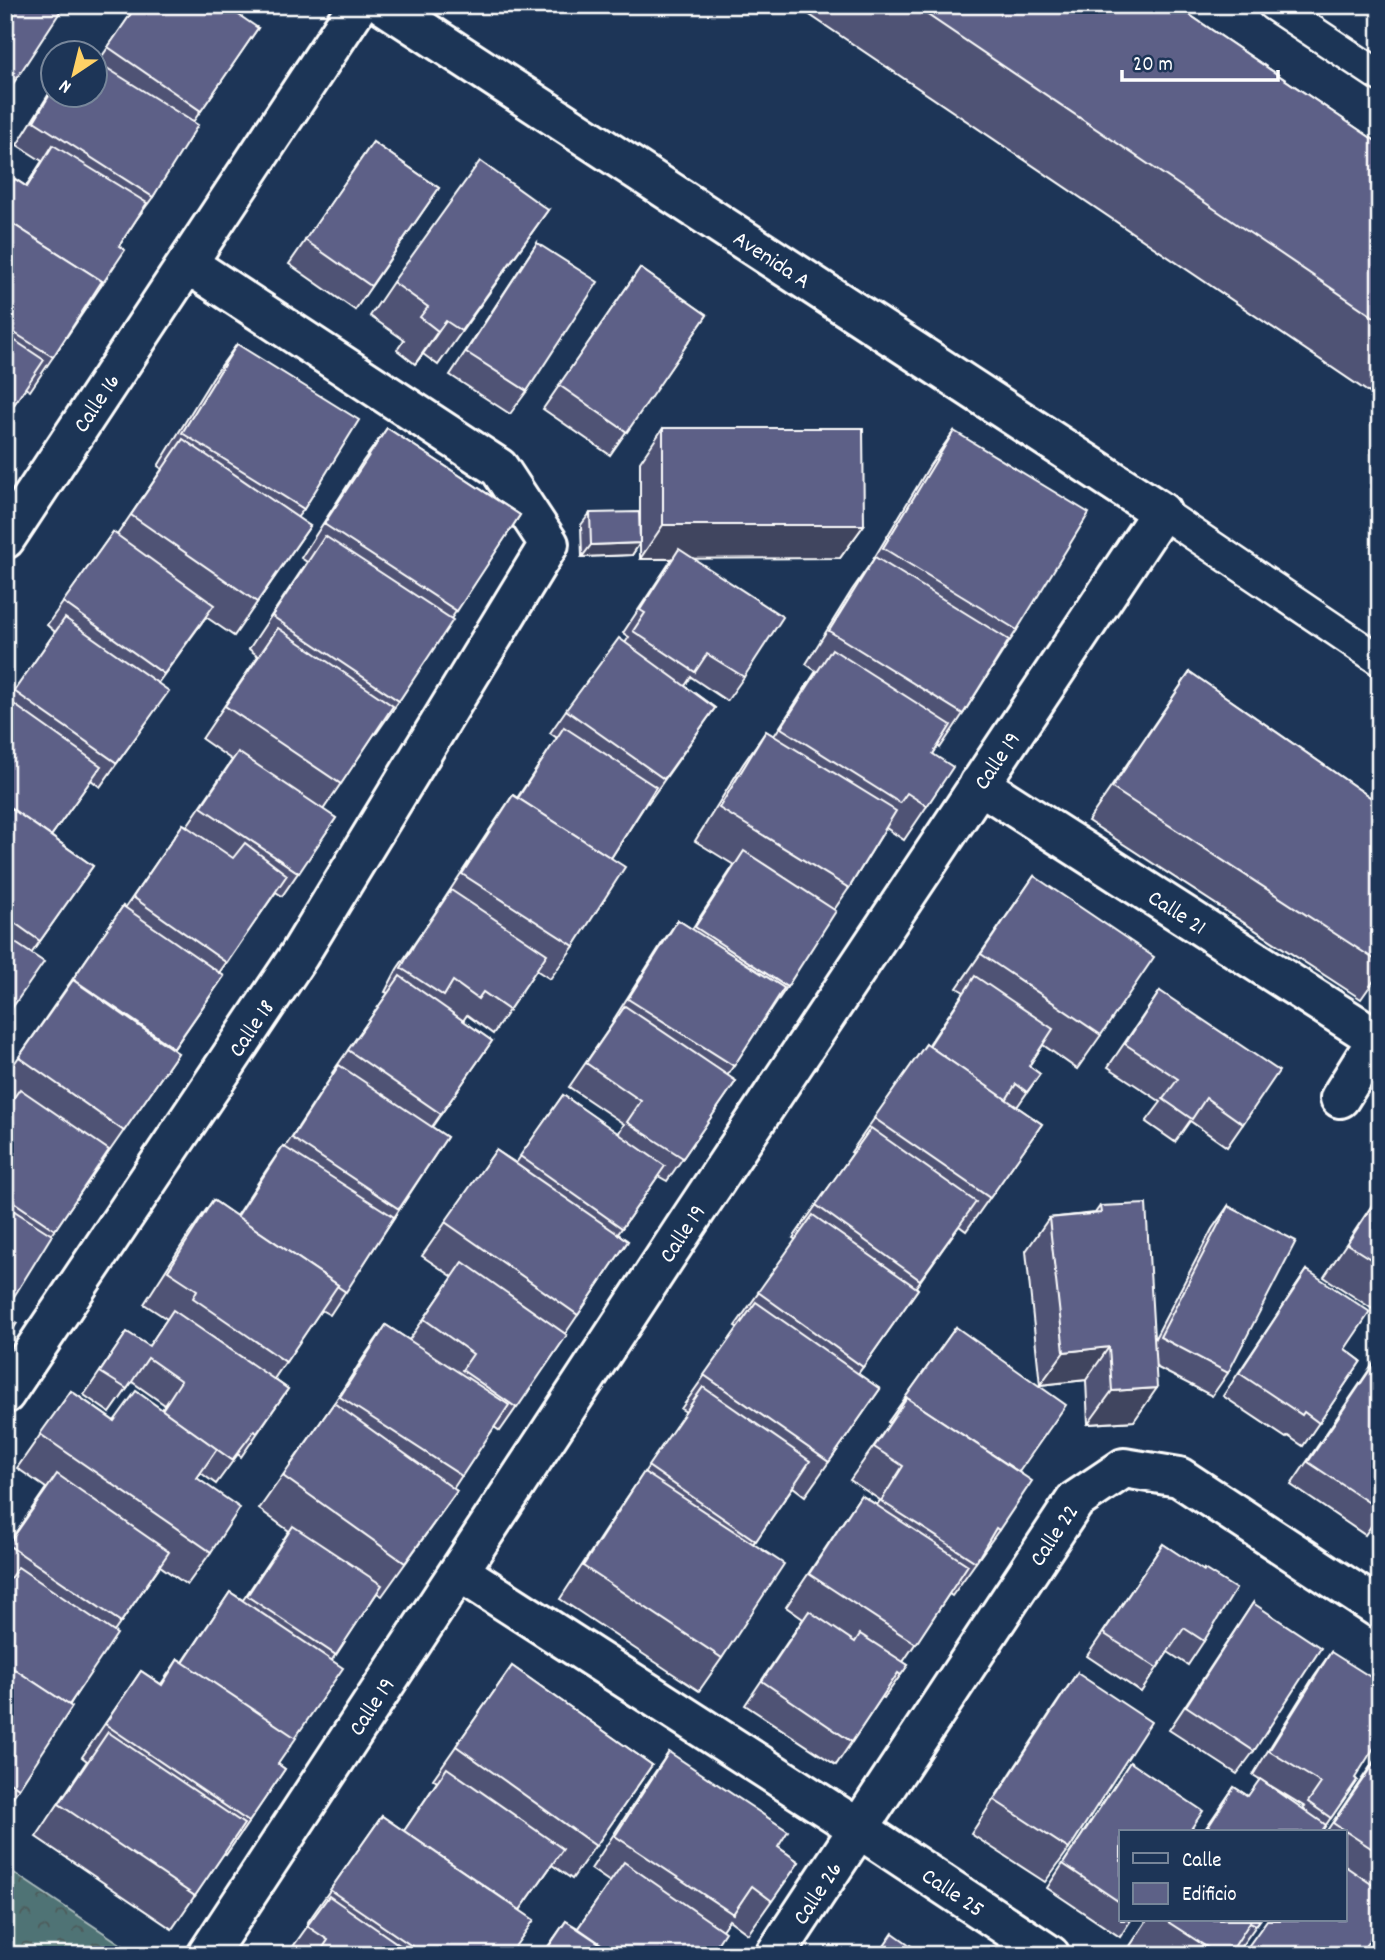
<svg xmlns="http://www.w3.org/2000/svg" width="1385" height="1960" viewBox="0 0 1385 1960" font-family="Dekko,sans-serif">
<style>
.park{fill:url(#park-crowns);stroke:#a8b9ba;stroke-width:2}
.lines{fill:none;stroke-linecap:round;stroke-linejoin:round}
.service-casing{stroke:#fff;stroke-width:35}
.minor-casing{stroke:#fff;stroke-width:44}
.tertiary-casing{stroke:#fff;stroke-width:44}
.service{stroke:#1d3557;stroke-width:30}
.minor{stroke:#1d3557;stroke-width:38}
.tertiary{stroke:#1d3557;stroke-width:38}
.wall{fill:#505374;stroke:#fff;stroke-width:2}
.shaded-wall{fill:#41445e;stroke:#fff;stroke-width:2}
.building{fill:#5d6187;stroke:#fff;stroke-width:2}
.labels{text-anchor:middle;stroke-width:7;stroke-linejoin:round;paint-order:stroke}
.street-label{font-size:23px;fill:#fff;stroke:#1d3557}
</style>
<defs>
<pattern id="park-crowns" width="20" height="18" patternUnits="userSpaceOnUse" patternTransform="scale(1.75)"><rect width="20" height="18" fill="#507374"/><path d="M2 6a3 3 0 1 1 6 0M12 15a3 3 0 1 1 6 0" fill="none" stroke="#4d5a5a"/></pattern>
</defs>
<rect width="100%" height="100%" fill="#1d3557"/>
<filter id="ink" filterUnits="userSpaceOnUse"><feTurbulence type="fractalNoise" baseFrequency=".0143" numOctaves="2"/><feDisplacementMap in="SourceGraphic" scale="14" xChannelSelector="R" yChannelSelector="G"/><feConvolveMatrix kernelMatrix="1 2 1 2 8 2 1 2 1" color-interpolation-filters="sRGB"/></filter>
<g filter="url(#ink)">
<!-- park -->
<path class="park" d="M5 1867 137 1955H5Z"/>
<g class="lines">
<!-- service casing -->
<g class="service-casing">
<g id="service">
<path d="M1273 5 1380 76"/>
<path d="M1161 512 1380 660"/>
</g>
</g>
<!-- minor casing -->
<g class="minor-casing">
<g id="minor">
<path id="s1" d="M5 539 358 5"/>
<path id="s2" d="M979 784 1376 1038"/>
<path d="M1340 1098 1380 1034"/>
<path id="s3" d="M5 1394 299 955 549 544 499 468 188 264"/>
<path id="s4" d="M460 1572 858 1828 1050 1955"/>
<path id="s5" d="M207 1955 685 1227 1161 512"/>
<path id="s6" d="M775 1955 1075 1501 1124 1468 1179 1477 1380 1609"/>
</g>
</g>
<!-- tertiary casing -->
<g class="tertiary-casing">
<g id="tertiary">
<path id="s7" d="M384 5 1161 512"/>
</g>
</g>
<!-- service -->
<use href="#service" class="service"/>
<!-- minor -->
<use href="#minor" class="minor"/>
<!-- tertiary -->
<use href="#tertiary" class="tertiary"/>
</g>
<!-- wall -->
<g class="wall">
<path d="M137 5 258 28 193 122 153 197 136 220 119 246 101 286 30 391 25 388 5 418V193L15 179 26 186 42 161 17 145 52 89V94L98 62Z"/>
<path d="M795 5H1175L1380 144V400Z"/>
<path d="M373 142 439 188 355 310 289 264Z"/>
<path d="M548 210 438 365 423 354 415 364 397 350 404 340 370 316 393 282Z"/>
<path d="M537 243 527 391 510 414 450 375Z"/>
<path d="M640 268 707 315 610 455 543 409Z"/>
<path d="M237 344 304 509 297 518 310 526 234 636 206 617 158 683 152 714 100 787 91 780 51 836 93 866 31 954 5 1018V698L8 700 55 632 47 625 113 532 117 535 162 469 158 466 213 377Z"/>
<path d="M387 428 520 515 451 619 399 701 376 734 375 733 323 810 336 818 282 896 276 892 219 973 224 976 173 1050 178 1053 51 1235 5 1309V1110L11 1102 5 1097V1077L123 906 125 908 183 824 187 826 232 760 202 739 258 656 249 649 307 562 301 558 363 461Z"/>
<path d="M663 428 864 525 840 558H694L744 677 727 701 691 677 685 686 715 708 648 803 647 802 611 858 574 946 550 979 536 970 493 1034 467 1015 463 1021 492 1041 432 1127 447 1137 330 1315 321 1310 274 1379 288 1389 241 1457 238 1454 216 1484 201 1473 197 1478 211 1552 187 1585 160 1566 114 1632 19 1788 5 1808V1586L9 1580 5 1577V1548L46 1488 17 1468 71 1391 114 1421 162 1410 165 1405 132 1382 110 1413 84 1395 127 1332 149 1346 167 1319 144 1304 189 1234 213 1200 236 1216 267 1169 283 1146 285 1147 333 1074 332 1073 388 993 385 992 397 969 439 907 490 829 513 795 517 798 557 738 550 733 566 710 625 643 629 637 623 633 672 559H640V543L632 555 582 557 581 525 590 513 640 540V462Z"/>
<path d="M954 431 1017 630 1002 653 963 714 940 748 938 746 933 754 927 806 904 840 886 828 849 888 834 910 787 987 771 1011 770 1010 727 1076 736 1081 667 1181 658 1176 618 1234 628 1241 565 1334 567 1335 500 1431 494 1427 453 1489 457 1491 382 1596 377 1593 332 1660 278 1764 285 1769 226 1855 224 1853 172 1929 36 1837 87 1761 82 1757 141 1671 161 1684 178 1659 183 1662 230 1592 243 1600 289 1531 259 1509 334 1403 363 1358 386 1325 409 1340 453 1277 422 1256 496 1150 516 1163 563 1095 618 1134 624 1124 569 1087 613 1023 612 1022 662 943 678 920 692 929 734 865 695 841 743 764 766 731 774 736 816 671 806 664 852 590 873 560 930 465Z"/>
<path d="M1190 672 1380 804V972L1361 999 1088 821Z"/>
<path d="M1034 876 1101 1035 1077 1069 1043 1045 1029 1066 1040 1074 1017 1107 1042 1124 966 1231 959 1226 916 1287 918 1289 858 1374 880 1389 805 1496 793 1487 753 1544 722 1658 699 1691 560 1599 621 1506 686 1412 681 1409 738 1328 735 1326 796 1240 793 1238 853 1153 851 1152 926 1044 928 1046 964 992 957 988Z"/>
<path d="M1160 991 1243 1124 1227 1147 1190 1121 1175 1142 1146 1122 1161 1102 1108 1067Z"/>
<path d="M1380 1193V1314L1324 1277Z"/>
<path d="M1100 1206 1154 1340 1212 1229 1228 1206V1373L1212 1396 1156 1367 1134 1421 1088 1424 1086 1380 1040 1385 1026 1251 1049 1218 1095 1213Z"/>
<path d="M1307 1270 1345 1349 1361 1361 1303 1446 1288 1436 1286 1438 1223 1396Z"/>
<path d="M956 1327 1019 1472 999 1530 952 1596 949 1594 903 1662 908 1665 884 1698 882 1697 836 1765 745 1705 803 1619 786 1607 861 1495 877 1505 880 1500 850 1480 890 1423 888 1422Z"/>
<path d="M1380 1354V1513L1365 1535 1291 1485Z"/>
<path d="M1163 1544 1203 1571 1204 1569V1641L1188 1665 1168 1652 1141 1692 1087 1656Z"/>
<path d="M1253 1603 1254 1751 1237 1774 1169 1730Z"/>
<path d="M1331 1652 1355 1778 1357 1780 1321 1832H1203L1234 1787 1248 1796 1303 1809 1305 1807 1253 1775 1314 1676Z"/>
<path d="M512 1666 652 1765 572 1879 552 1865 520 1910 509 1955H287L309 1924 307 1923 382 1816 404 1831 437 1782 433 1779Z"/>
<path d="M1077 1673 1069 1849 1045 1882 971 1834 1054 1707Z"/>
<path d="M669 1752 778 1847 799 1862 748 1934 729 1920 722 1930 710 1955H542L566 1921 578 1928 610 1882 591 1869 646 1785Z"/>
<path d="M1380 1752V1925L1345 1920V1832H1326Z"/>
<path d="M1130 1762 1121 1832V1920H1131L1120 1937 1047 1888Z"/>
<path d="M1147 1920H1260L1235 1955H1144L1130 1946Z"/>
</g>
<!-- shaded-wall -->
<g class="shaded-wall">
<path d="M446 321 423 354 415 364 438 331Z"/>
<path d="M663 525H864L840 558 640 559Z"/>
<path d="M640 543 632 555 582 557 591 545Z"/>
<path d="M1109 1347 1086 1380 1040 1385 1064 1352Z"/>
<path d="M1157 1388 1134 1421 1088 1424 1112 1391Z"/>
</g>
<!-- building -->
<g class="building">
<path d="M5 5H49L60 12 9 90 5 88Z"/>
<path d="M137 5H224L258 28 201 111 108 47Z"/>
<path d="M913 5H1175L1380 144V321Z"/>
<path d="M94 60 198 125 153 197 34 121 52 91V94H94Z"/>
<path d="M373 142 439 188 371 286 305 240Z"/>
<path d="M53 145 147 203 119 246 125 250 101 286 100 285 102 281 5 219V194L15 179 27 187Z"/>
<path d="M480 161 548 210 461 331 446 321 438 331 420 317 428 307 393 282Z"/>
<path d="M5 219 102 281 53 357 5 327Z"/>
<path d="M537 243 598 282 527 391 466 352Z"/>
<path d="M640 268 707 315 627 432 559 385Z"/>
<path d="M5 334 44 360 5 418Z"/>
<path d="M237 344 359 420 304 509 182 433Z"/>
<path d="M387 428 520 515 457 611 324 524Z"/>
<path d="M663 428H863L864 525H663Z"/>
<path d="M954 431 1089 513 1017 630 883 548Z"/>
<path d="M183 439 310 526 257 602 131 515Z"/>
<path d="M639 512 640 543 591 545 590 513Z"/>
<path d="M113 532 214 605 164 674 63 602Z"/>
<path d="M325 536 453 620 399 701 272 616Z"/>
<path d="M679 549 783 617 744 677 707 654 695 672 633 631 645 613 640 610Z"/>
<path d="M875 557 1009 640 963 714 829 631Z"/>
<path d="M65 618 169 691 117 763 14 691Z"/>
<path d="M278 628 393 706 341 784 225 706Z"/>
<path d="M619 638 715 708 664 779 566 710Z"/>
<path d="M832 649 951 725 933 754 953 767 927 806 907 793 900 803 781 728Z"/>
<path d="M1190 672 1380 804V963L1112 788Z"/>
<path d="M5 698 101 766 51 836 5 804Z"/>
<path d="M564 727 656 787 611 858 518 798Z"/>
<path d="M766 731 896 811 849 888 719 808Z"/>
<path d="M238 752 336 818 299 873 201 807Z"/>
<path d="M513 795 625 867 574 946 462 874Z"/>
<path d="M5 804 93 866 40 941 5 916Z"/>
<path d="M183 824 233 858 245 843 287 875 227 963 133 897Z"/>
<path d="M744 851 836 911 787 987 695 927Z"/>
<path d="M1034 876 1154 957 1101 1035 981 954Z"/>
<path d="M451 890 547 954 509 1010 483 992 478 999 453 981 444 996 401 968 414 945Z"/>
<path d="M123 906 224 976 174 1048 73 979Z"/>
<path d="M678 920 784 988 734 1066 628 999Z"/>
<path d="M5 936 44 962 5 1018Z"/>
<path d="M400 976 492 1041 441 1114 348 1050Z"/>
<path d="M975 976 1053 1029 1029 1066 1040 1074 1027 1092 1016 1084 1006 1100 929 1046Z"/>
<path d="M73 980 178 1053 124 1131 19 1057Z"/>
<path d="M1160 991 1279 1071 1243 1124 1206 1098 1192 1119 1163 1099 1178 1079 1125 1044Z"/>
<path d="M625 1006 736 1081 683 1158 627 1122 641 1101 586 1063Z"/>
<path d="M926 1044 1042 1124 990 1198 874 1118Z"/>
<path d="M339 1065 447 1137 399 1209 292 1138Z"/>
<path d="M20 1089 109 1150 55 1230 5 1196V1110Z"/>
<path d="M563 1095 665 1166 622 1228 520 1156Z"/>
<path d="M871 1128 976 1202 920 1280 816 1205Z"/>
<path d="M283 1146 394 1217 346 1292 337 1286 338 1285 237 1217Z"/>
<path d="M496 1150 628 1241 578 1315 445 1222Z"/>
<path d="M1380 1194V1265L1347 1244Z"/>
<path d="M213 1200 338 1285 286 1362 193 1298 197 1290 168 1271Z"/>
<path d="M1146 1204 1157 1388 1112 1391 1109 1347 1064 1352 1049 1218 1101 1213 1100 1206Z"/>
<path d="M5 1205 52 1235 10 1303 5 1300Z"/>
<path d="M1228 1206 1296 1241 1228 1373 1160 1337Z"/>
<path d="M813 1215 918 1289 863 1367 758 1292Z"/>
<path d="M463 1262 567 1335 517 1408 462 1370 473 1354 424 1319Z"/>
<path d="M1307 1270 1370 1312 1345 1349 1361 1361 1319 1423 1304 1412 1302 1415 1239 1373Z"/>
<path d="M756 1302 880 1389 829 1462 704 1375Z"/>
<path d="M173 1310 288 1389 257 1433 254 1431 232 1460 162 1410 181 1381 148 1358 127 1389 100 1372 127 1332 149 1346Z"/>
<path d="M5 1315 17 1323 5 1342Z"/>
<path d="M386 1325 509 1405 462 1476 340 1397Z"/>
<path d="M956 1327 1066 1405 1019 1472 907 1398 906 1399 905 1398Z"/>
<path d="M1380 1355V1510L1308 1462Z"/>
<path d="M703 1387 810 1461 756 1541 648 1466Z"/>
<path d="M71 1391 114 1421 136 1391 217 1449 197 1478 240 1508 211 1552 40 1434Z"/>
<path d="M907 1398 1032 1481 999 1530 996 1528 976 1562 881 1501 903 1466 874 1447Z"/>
<path d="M334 1403 457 1491 405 1563 283 1476Z"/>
<path d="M644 1472 784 1564 722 1658 583 1566Z"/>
<path d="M57 1474 169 1552 121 1622 8 1545Z"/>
<path d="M861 1495 968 1565 916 1644 809 1574Z"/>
<path d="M293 1526 382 1585 336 1655 247 1596Z"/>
<path d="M1163 1544 1204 1571V1569L1236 1589 1204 1641 1184 1628 1157 1668 1103 1633Z"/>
<path d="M18 1567 117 1634 69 1705 5 1663V1586Z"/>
<path d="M230 1592 343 1668 295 1738 183 1663Z"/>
<path d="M1253 1603 1321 1648 1254 1751 1186 1706Z"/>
<path d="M809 1611 855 1642 860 1634 908 1665 901 1675 898 1673 852 1742 762 1681Z"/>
<path d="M1331 1652 1380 1683V1738L1355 1778 1357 1780 1331 1818 1308 1802 1321 1783 1269 1751Z"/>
<path d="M178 1659 296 1738 278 1764 285 1769 249 1822 105 1724 141 1671 162 1685Z"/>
<path d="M5 1663 72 1707 19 1788 5 1779Z"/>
<path d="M512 1666 652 1765 596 1846 456 1746Z"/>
<path d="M1077 1673 1151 1722 1069 1849 994 1800Z"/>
<path d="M108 1732 244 1824 195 1896 59 1804Z"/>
<path d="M669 1752 788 1831 778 1847 799 1862 772 1901 752 1886 733 1914 615 1836Z"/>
<path d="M1380 1754V1854L1333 1823Z"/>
<path d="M1130 1762 1203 1811 1189 1832H1121V1903L1063 1864Z"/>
<path d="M447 1768 563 1849 520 1910 404 1831Z"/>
<path d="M1260 1779 1326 1825 1321 1832H1205L1234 1787 1248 1796Z"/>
<path d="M382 1816 534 1920 509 1955H425L330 1890Z"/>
<path d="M624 1862 725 1932 710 1955H617L578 1928Z"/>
<path d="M1345 1866 1380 1890V1925L1359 1955H1242L1267 1920H1345Z"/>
<path d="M329 1896 414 1955H318L328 1940 307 1926Z"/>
<path d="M1165 1920H1260L1256 1925 1250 1922 1229 1955H1219Z"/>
<path d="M566 1921 617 1955H543Z"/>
<path d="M1380 1932V1955H1365Z"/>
<path d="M893 1933 924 1955H878Z"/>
</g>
</g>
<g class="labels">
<!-- street labels -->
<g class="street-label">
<text dy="8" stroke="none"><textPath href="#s7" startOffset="464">Avenida A</textPath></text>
<text dy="8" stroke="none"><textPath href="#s1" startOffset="164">Calle 16</textPath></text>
<text dy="8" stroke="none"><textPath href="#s5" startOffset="1432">Calle 19</textPath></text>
<text dy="8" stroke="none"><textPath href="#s2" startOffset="236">Calle 21</textPath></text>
<text dy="8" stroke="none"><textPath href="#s3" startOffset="441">Calle 18</textPath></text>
<text dy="8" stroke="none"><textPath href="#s5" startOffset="864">Calle 19</textPath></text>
<text dy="8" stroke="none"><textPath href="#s6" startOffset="504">Calle 22</textPath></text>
<text dy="8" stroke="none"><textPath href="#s5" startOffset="298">Calle 19</textPath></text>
<text dy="8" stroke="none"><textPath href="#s6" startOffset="75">Calle 26</textPath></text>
<text dy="8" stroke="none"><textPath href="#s4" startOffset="588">Calle 25</textPath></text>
</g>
</g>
<!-- margin -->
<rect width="1385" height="1960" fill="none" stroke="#1d3557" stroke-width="28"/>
<rect x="14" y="14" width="1357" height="1932" fill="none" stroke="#fff" stroke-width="2.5" filter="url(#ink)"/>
<!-- legend -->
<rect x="1119" y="1830" width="228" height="91" fill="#1d3557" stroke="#77869a" stroke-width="2"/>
<rect x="1133" y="1853" width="35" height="10" fill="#1d3557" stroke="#77869a" stroke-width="2"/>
<text x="1182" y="1866" font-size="21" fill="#ffffff">Calle</text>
<rect x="1133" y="1883" width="35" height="21" fill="#5d6187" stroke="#77869a" stroke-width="2"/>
<text x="1182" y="1900" font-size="21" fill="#ffffff">Edificio</text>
<!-- north arrow -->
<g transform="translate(74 74) rotate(215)"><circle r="33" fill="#1d3557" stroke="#77869a" stroke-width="2"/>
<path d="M0-5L12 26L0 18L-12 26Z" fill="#ffd166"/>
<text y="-10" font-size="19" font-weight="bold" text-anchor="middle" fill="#ffffff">N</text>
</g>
<!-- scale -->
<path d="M1122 70v10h156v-10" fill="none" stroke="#ffffff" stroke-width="3.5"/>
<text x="1133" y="70" font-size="21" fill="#ffffff" stroke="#1d3557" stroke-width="5" paint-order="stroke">20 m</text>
</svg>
